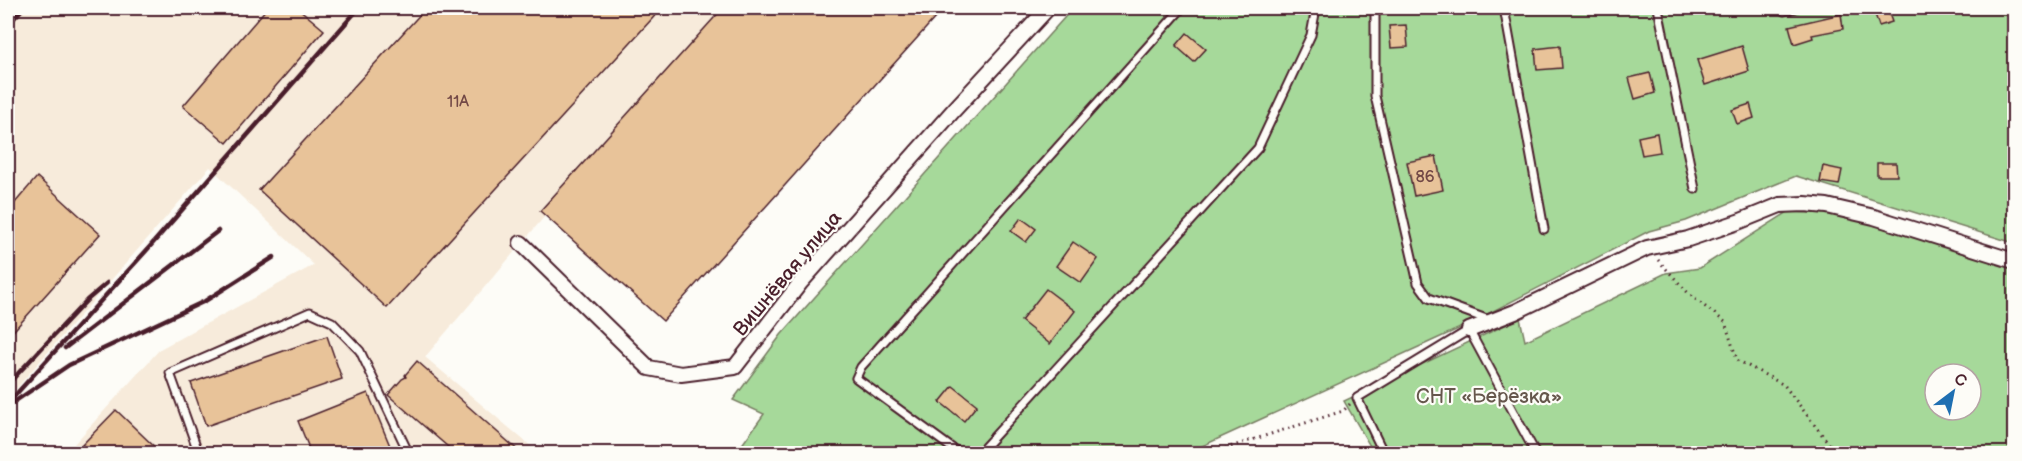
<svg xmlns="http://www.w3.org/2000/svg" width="2022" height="461" viewBox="0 0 2022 461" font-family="'Balsamiq Sans',sans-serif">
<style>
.built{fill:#f7ebdb}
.green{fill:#a6d99a;stroke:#787c62;stroke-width:1.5;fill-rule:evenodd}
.building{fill:#e8c399;stroke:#4a1f2b;stroke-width:1.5}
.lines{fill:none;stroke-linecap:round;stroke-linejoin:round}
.service-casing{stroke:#4a1f2b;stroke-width:11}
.minor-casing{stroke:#4a1f2b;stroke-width:18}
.path{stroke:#4a1f2b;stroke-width:3;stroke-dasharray:1.5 4.5;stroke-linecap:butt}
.service{stroke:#fdfcf7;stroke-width:7}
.minor{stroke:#fdfcf7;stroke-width:14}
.rail{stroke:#4a1f2b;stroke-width:4.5}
.labels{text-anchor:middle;stroke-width:4.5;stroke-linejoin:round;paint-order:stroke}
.number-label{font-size:16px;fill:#724846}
.street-label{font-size:20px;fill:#4a1f2b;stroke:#fdfcf7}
.park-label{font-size:20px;fill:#66574c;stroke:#fdfcf7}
</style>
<rect width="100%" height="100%" fill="#fdfcf7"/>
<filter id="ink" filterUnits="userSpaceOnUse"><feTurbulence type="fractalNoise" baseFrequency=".0167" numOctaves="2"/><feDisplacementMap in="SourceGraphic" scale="12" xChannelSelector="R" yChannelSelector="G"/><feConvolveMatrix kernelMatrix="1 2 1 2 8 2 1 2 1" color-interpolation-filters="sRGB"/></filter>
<g filter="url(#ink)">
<!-- built -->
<path class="built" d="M8 8H722L425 357 539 453H66L160 349 314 265 210 167 8 398Z"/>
<!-- green -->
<g class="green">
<path d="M1073 8H2014V243L1796 176 1686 221 1649 231 1458 329 1187 453H736L764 414 733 400 781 335Z"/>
<path d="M1788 212 1839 214 2014 268V453H1374L1344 401 1520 318 1525 341 1666 273 1700 268ZM1935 374H1971V410H1935Z"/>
</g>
<!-- building -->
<g class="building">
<path d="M267 8H298L324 30 227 143 183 106Z"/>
<path d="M426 8H662L387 308 259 190Z"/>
<path d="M723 8H944L663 321 540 211Z"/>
<path d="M1887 8 1892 22 1879 26 1874 11Z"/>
<path d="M1841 14 1843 29 1812 35 1813 38 1794 44 1789 26Z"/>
<path d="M1406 25 1408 47 1391 48 1389 26Z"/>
<path d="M1187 33 1206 49 1194 62 1176 46Z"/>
<path d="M1560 46 1562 68 1537 70 1535 49Z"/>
<path d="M1742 46 1749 71 1705 85 1697 60Z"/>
<path d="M1650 73 1655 93 1635 99 1629 78Z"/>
<path d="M1750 104 1754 118 1737 124 1732 110Z"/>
<path d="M1657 133 1660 152 1642 155 1638 137Z"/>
<path d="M1436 156 1443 190 1414 196 1407 162Z"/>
<path d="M1877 163H1896L1897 176H1877Z"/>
<path d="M1823 166 1842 170 1839 185 1820 182Z"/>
<path d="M37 177 100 234 8 337V211Z"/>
<path d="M1021 218 1036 229 1026 242 1011 231Z"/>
<path d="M1073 242 1098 259 1081 283 1056 266Z"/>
<path d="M1046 289 1075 311 1050 344 1021 321Z"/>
<path d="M327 336 342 379 206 426 191 383Z"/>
<path d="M417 361 513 446 521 453H455L388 395 402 379 406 377 405 375Z"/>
<path d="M953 386 977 405 964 421 940 402Z"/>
<path d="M368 393 393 453H311L298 421Z"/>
<path d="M116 410 161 453H91L82 445Z"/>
</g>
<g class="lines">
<!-- service casing -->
<g class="service-casing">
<g id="service">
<path d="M1375 8V96L1418 283 1429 298 1489 320"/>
<path d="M1504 8 1544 229"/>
<path d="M1658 8 1695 189"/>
<path d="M1784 11 1796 8"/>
<path d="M199 454 170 373 310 312 332 322 360 351 409 454"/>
<path d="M960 454 856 378 861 367 1182 8"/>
<path d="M969 454 980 452 1258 148 1311 35 1316 8"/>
<path d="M1384 454 1357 398 1469 330 1536 454"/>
</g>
</g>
<!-- minor casing -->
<g class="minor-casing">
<g id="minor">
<path d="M521 243 649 368 681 374 735 367 801 282 953 111 1048 8"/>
<path d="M1469 330 1515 312 1647 248 1688 239 1738 222 1780 205 1805 204 1827 206 1874 217 2014 261"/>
</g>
</g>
<!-- path -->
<g class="path">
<path d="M1658 260 1690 295 1725 322 1737 360 1784 385 1830 445 1833 454"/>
<path d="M1208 454 1343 411 1350 404"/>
</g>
<!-- service -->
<use href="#service" class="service"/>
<!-- minor -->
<use href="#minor" class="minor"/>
<!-- rail -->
<g class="rail">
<path d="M8 25 23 8"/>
<path d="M65 348 218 231"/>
<path d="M8 384 87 300 107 283"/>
<path d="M14 402 69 365 205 301 274 257"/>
<path d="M8 403 146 251 359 8"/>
</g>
</g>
</g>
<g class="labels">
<!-- number labels -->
<g class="number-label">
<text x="458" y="107">11А</text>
<text x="1425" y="182">86</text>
</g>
<!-- street labels -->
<g class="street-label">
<text transform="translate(787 273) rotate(-50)" y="7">Вишнёвая улица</text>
</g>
<!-- park labels -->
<g class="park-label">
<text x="1489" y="403">СНТ «Берёзка»</text>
</g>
</g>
<!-- margin -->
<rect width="2022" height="461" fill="none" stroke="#fdfcf7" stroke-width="30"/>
<rect x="15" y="15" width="1992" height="431" fill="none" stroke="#4a1f2b" stroke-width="2" filter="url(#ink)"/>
<!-- north arrow -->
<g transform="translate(1953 392) rotate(32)"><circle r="28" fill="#fdfcf7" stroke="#b5a4a5" stroke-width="1.5"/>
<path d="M0-4.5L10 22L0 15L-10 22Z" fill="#1f6fb2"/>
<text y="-9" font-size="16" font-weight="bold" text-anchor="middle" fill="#4a1f2b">С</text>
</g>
</svg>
